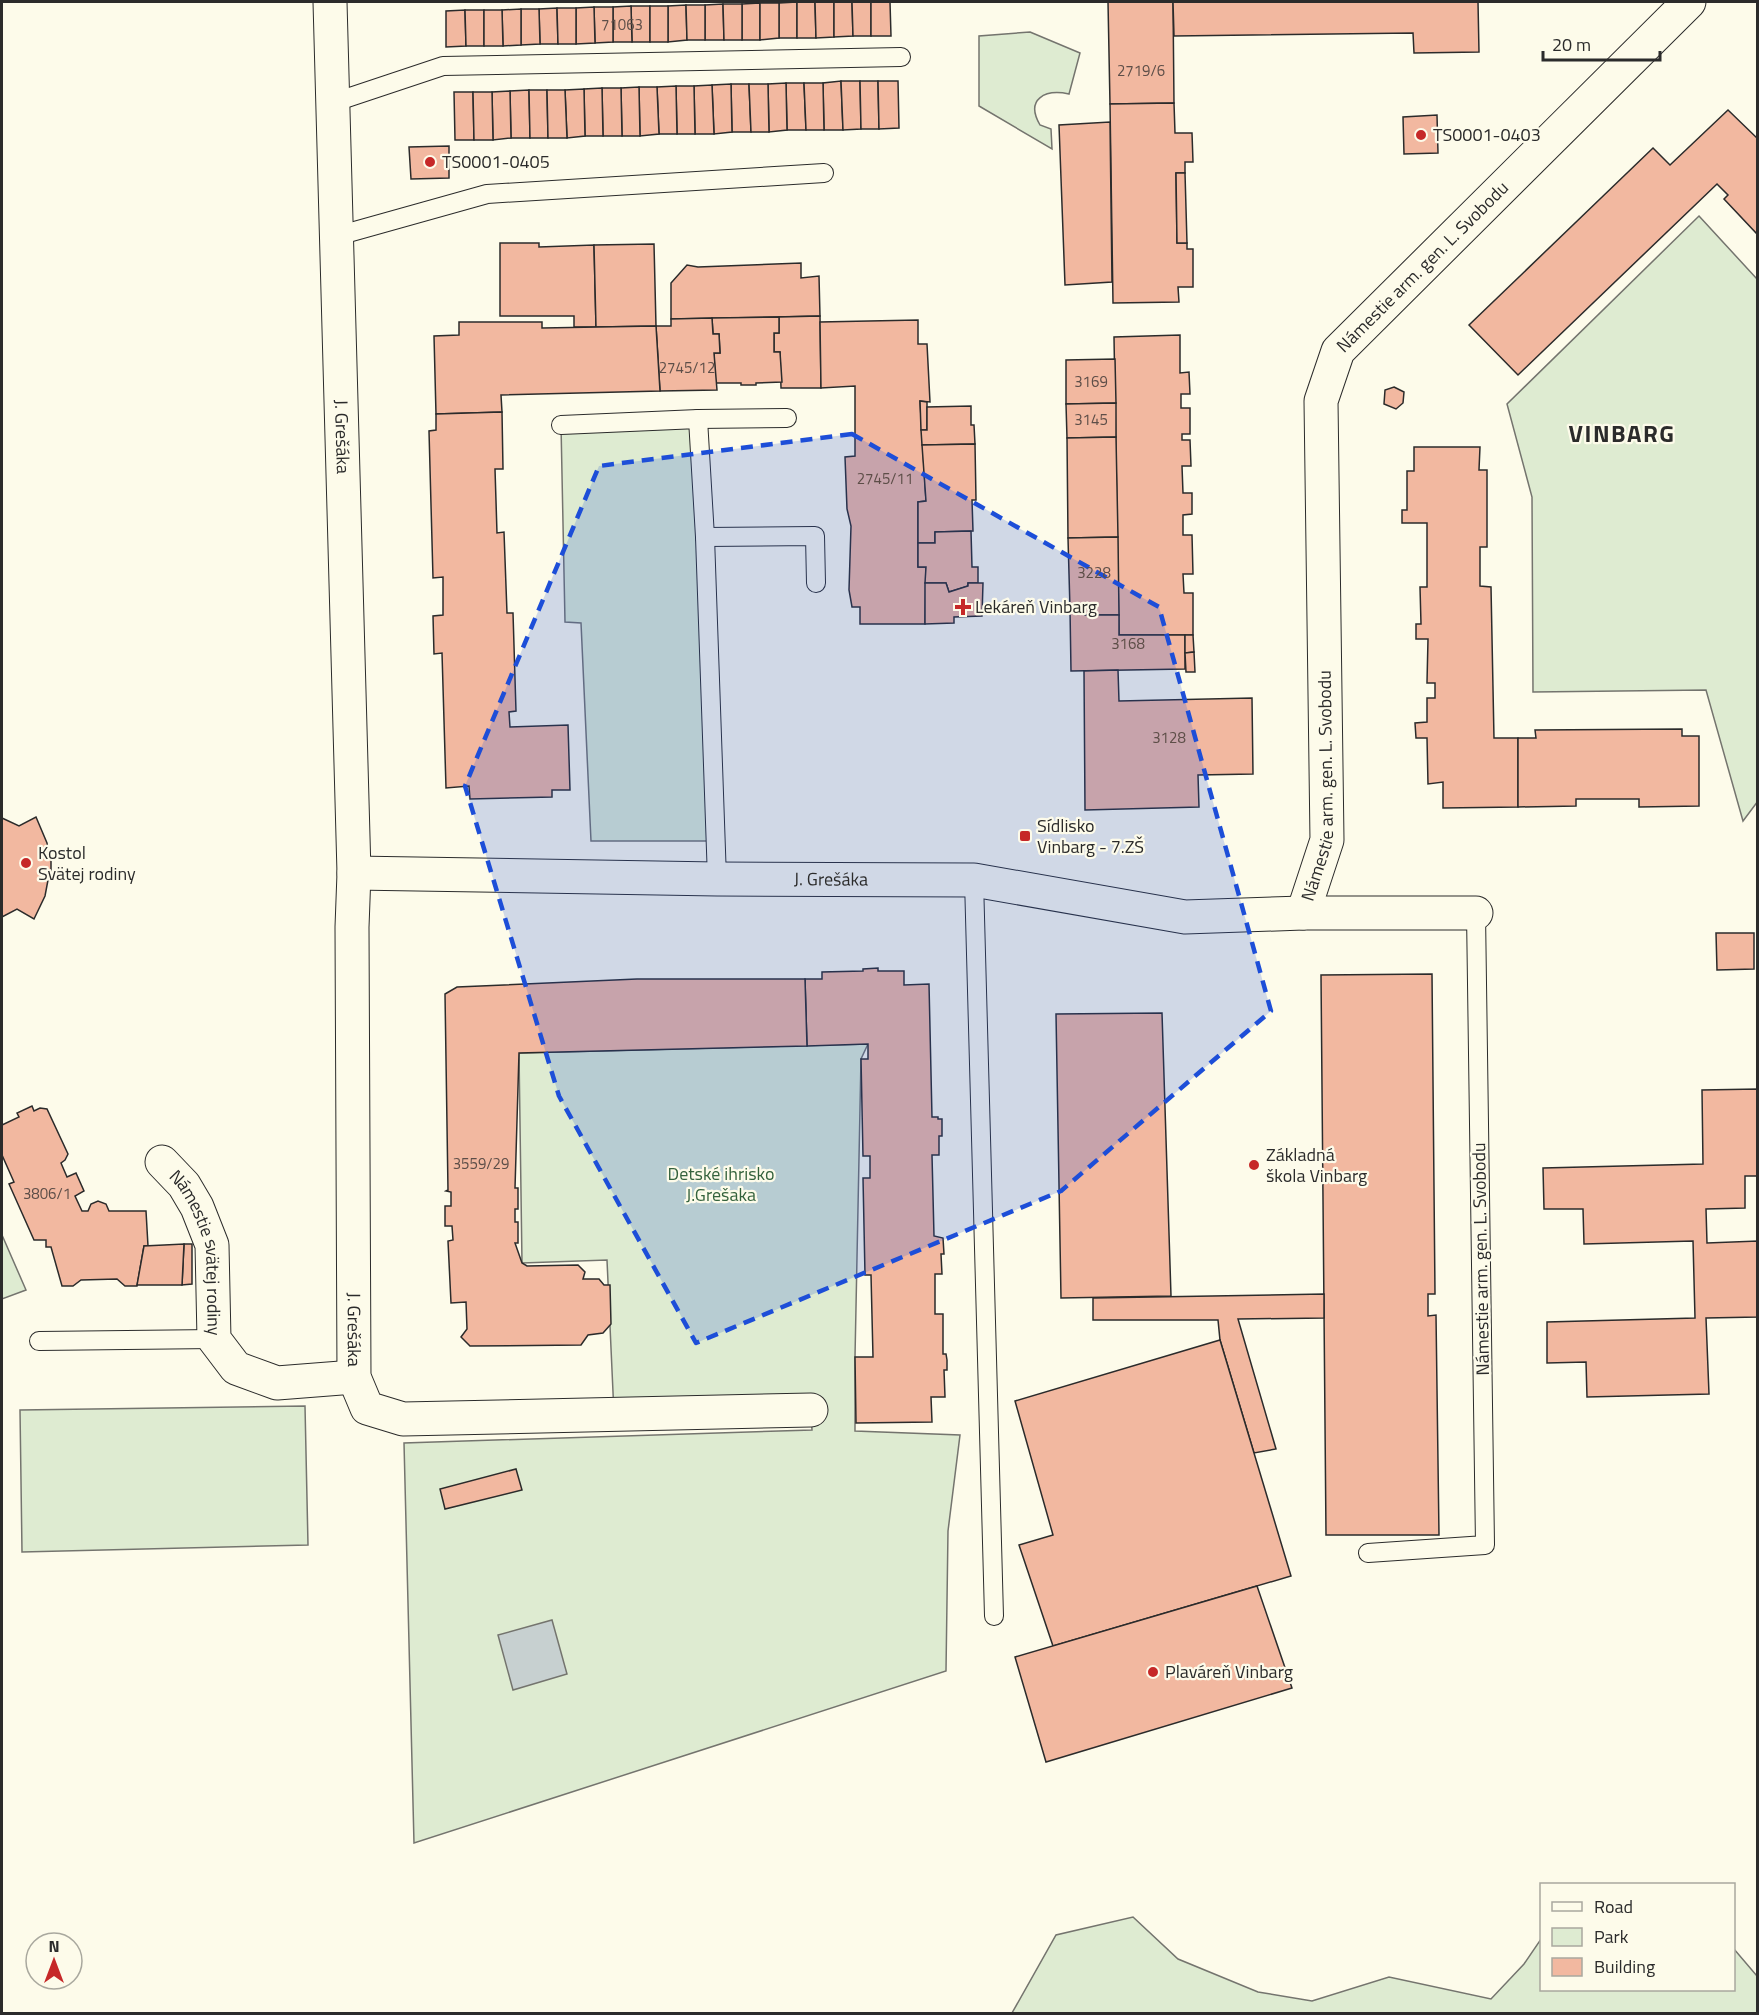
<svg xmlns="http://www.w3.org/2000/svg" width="1759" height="2015" viewBox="0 0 1759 2015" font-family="'Titillium Web',sans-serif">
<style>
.green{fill:#deebd1;stroke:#74746e;stroke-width:1.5}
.water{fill:#c7d0d0;stroke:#74746e;stroke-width:1.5}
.building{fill:#f2b8a0;stroke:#2b2b2b;stroke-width:1.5}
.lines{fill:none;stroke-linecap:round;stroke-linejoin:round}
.lane-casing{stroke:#2b2b2b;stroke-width:20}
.street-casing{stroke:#2b2b2b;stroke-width:35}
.lane{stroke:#fdfbea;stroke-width:18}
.street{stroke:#fdfbea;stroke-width:33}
.marked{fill:#1d4ed8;fill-opacity:0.2;stroke:#1d4ed8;stroke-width:4.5;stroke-dasharray:12 8;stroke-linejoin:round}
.poi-dot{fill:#c62828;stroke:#fdfbea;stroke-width:2}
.labels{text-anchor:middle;stroke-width:4.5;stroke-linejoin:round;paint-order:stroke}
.number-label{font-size:15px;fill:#5d4e48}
.poi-label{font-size:18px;fill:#2b2b2b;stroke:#fdfbea;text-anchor:start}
.street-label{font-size:18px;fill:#2b2b2b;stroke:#fdfbea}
.park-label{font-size:18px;fill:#34623c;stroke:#fdfbea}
.district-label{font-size:24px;font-weight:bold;letter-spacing:1.5px;fill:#2b2b2b;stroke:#fdfbea}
</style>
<rect width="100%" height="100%" fill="#fdfbea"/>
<!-- green -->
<g class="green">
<path d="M1030 32 1080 53 1069 94C1045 89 1025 99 1040 125L1051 129 1052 149 979 106V36Z"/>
<path d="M1699 216 1757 279 1758 801 1743 821 1706 690 1533 692 1532 497 1507 404Z"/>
<path d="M698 419 716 841H591L581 623 565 622 561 425Z"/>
<path d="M868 1044 861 1059 855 1357V1431L960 1435 948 1531 946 1671 414 1843 404 1443 812 1430 811 1411 614 1414 607 1260 522 1263 519 1053Z"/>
<path d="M2 1235 26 1290 2 1299Z"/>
<path d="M305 1406 308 1545 22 1552 20 1410Z"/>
<path d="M1133 1917 1178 1959 1258 1992 1312 2001 1389 1977 1491 1999 1524 1964 1541 1939 1542 1990H1734V1949L1757 1976V2013H1012L1056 1935Z"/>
</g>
<!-- water -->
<path class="water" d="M552 1620 567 1674 513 1690 498 1635Z"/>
<!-- building -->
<g class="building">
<path d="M797 2V38H779V3Z"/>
<path d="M797 2H815L816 38H797Z"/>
<path d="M815 2H834V37L816 38Z"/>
<path d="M834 2H852L853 36 834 37Z"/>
<path d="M852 2H871V36H853Z"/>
<path d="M871 2H890L891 36H871Z"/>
<path d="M1108 2H1173L1174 103 1110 104Z"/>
<path d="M1173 2H1478L1479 52 1414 53 1413 33 1174 36Z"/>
<path d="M760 3V40H742V4Z"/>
<path d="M760 3H779V38L760 40Z"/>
<path d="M723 4 724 40H705V5Z"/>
<path d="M723 4H742V40H724Z"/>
<path d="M686 5 687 40 668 42V6Z"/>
<path d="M686 5H705V40H687Z"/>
<path d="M631 6H650V42H632Z"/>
<path d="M631 6 632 42H613V7Z"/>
<rect x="650" y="6" width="18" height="36"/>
<path d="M594 7H613V42L595 43Z"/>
<path d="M594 7 595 43 576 44V8Z"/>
<path d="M557 8 558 44H540L539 9Z"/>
<path d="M557 8H576V44H558Z"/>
<path d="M521 9H539L540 44 521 45Z"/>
<path d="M521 9V45L503 46 502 10Z"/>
<path d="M465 10 466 46 446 47V11Z"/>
<path d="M465 10H484V46H466Z"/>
<path d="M484 10H502L503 46H484Z"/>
<path d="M841 81 843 130H824L823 83Z"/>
<path d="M841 81H860L861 129 843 130Z"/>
<path d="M860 81H878L879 129H861Z"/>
<path d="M878 81H898L899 128 879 129Z"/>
<path d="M786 83H804L806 130H787Z"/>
<path d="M786 83 787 130 769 132 768 84Z"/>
<path d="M804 83H823L824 130H806Z"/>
<path d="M731 84H749L751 132H732Z"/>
<path d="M731 84 732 132 714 134 712 85Z"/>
<path d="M749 84H768L769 132H751Z"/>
<path d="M712 85 714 134H695L694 86Z"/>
<path d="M676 86H694L695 134H677Z"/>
<path d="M676 86 677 134H659L657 87Z"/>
<path d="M639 87H657L659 134 640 136Z"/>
<path d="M639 87 640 136H622L621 88Z"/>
<path d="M602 88H621L622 136H603Z"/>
<path d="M602 88 603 136H585L584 89Z"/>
<path d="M584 89 585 136 567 138 565 90Z"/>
<path d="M529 90 530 138H511L510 91Z"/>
<path d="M529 90H547L548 138H530Z"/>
<path d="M547 90H565L567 138H548Z"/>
<path d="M510 91 511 138 493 140 492 92Z"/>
<path d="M454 92H473L474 140H455Z"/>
<path d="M473 92H492L493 140H474Z"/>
<path d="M1174 103 1175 133H1192L1193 162H1185V173H1176L1177 243H1187V249H1193V287H1178L1179 302 1113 303 1110 104Z"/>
<path d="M1728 110 1758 139V235L1724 199 1728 195 1717 184 1518 375 1469 325 1653 148 1670 165Z"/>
<path d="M1437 115 1438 153 1404 154 1403 117Z"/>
<path d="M1110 122 1112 282 1065 285 1059 125Z"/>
<path d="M449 146V178L411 179 409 147Z"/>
<path d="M1176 173H1185L1187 243H1177Z"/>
<path d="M500 243H539V247L594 245 596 327H574V316H500Z"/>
<path d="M654 244 656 326 596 327 594 245Z"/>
<path d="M801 263V278L819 276 820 316 671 319V283L687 265 698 267Z"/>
<path d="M820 316 821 388H781L780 352H774V333H779V317Z"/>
<path d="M779 317V333H774V352H780L782 382 756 383V385H741V383H715L714 353H720L719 334H713L712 318Z"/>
<path d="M712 318 713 334H719L720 353H714L717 390 660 391 656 326H671V319Z"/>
<path d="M918 320V344H927L930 402 920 401 926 501 918 502V567H926L925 624H860V607H852L849 590 851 526 847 509 845 457 855 456V386L821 388 820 322Z"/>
<path d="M459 322H542V328L656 326 660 391 501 395 502 412 436 414 434 336 459 335Z"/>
<path d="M1180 335V373L1189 372 1190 394H1181V408H1190V434H1182V440H1190L1191 466H1182L1183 493H1192V514L1183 515V535H1192L1193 574H1183L1184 593H1193V635H1119L1114 337Z"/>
<path d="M1115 359 1116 403 1066 404V360Z"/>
<path d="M1394 387 1404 392 1403 403 1396 409 1384 404 1385 390Z"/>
<path d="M920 401 927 402V430H921Z"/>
<path d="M1116 403V437L1067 438 1066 404Z"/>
<path d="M971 406V425H974L975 444 922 445 921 430H927V407Z"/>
<path d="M502 412 503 469H495L497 533 504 532 507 613H513L516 711 509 712 510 727 568 725 570 790H552V797L470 799 469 786 446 788 442 653 434 654 433 616 443 615V577L433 578 429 431 436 430V414Z"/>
<path d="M1116 437 1118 537 1068 538 1067 438Z"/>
<path d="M975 444 976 500H972L973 531 935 532V543H918V502L926 501 922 445Z"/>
<path d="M1414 447H1480L1479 470H1487V547H1480V586L1491 587 1494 738H1518V807L1443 808V782L1428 784 1427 738H1416L1415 723 1427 722V698H1435V683H1427L1428 639H1416V624H1421L1420 587H1427V523H1402V510H1407V471H1414Z"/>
<path d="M971 531 972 567H978V583H968V586L949 592 946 583H925L926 567H918V543H935V532Z"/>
<path d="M1118 537 1119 615H1085L1084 609H1070L1068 538Z"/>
<path d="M925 583H946L949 592 968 586V583H983L982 616 954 617V623L925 624Z"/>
<path d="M1070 609H1084L1085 615H1119V635H1185V669L1071 671Z"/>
<path d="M1185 635H1193L1194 652 1185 653Z"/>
<path d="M1194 652 1195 672H1186L1185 653Z"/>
<path d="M1118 670 1119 701 1252 698 1253 774 1198 775 1199 807 1085 810 1084 671Z"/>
<path d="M1682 729V736H1699V806L1639 807V799H1576V806L1518 807V738H1536L1535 730Z"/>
<path d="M36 817 47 843 49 856 51 857V881L48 880 45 896 34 919 17 909 2 917V818L19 826Z"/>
<path d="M1716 933H1754V969L1717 970Z"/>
<path d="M878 968V971H904V985L929 984 932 1117H938V1119H942V1136H939V1155H932L934 1236 943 1238 944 1254H941L942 1274H935V1314H943V1354H946L947 1360V1370H944L945 1397H931L932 1422 856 1423 855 1357H873L871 1275H865L863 1178H870V1156H863L861 1059H868V1044L807 1046 805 979H822V972L863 971V969Z"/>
<path d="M1432 974 1435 1294H1428V1316L1436 1315 1439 1535H1326L1321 975Z"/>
<path d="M637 979H805L807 1046 519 1053 515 1188H518V1209H515V1222H518V1243H515L522 1263 527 1266 578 1265 585 1272 583 1279H599L604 1285H610L611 1324 603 1333 588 1335 581 1345 470 1346 461 1337 467 1329 466 1302 451 1303 448 1241 453 1240 452 1226H445V1206H451V1192L446 1191 448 1190 445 994 457 987Z"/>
<path d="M1162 1013 1171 1296 1061 1298 1056 1014Z"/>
<path d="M1758 1089V1176H1745V1208L1706 1209 1707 1243 1758 1241V1317L1706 1318 1709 1394 1587 1397 1586 1362 1547 1363V1322L1695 1318 1693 1241 1584 1244 1583 1209H1544L1543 1168 1703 1164 1702 1090Z"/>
<path d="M32 1106 34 1111 40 1108 47 1109 68 1154 65 1160 61 1163 67 1177 76 1173 84 1191 75 1196 82 1211H88L91 1204 98 1201 106 1204 109 1211H146L148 1246H144L137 1286H125L117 1279 81 1280 73 1286H62L51 1247H46V1240H34L9 1184 14 1182 2 1155V1125L19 1117 17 1113Z"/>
<path d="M184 1244H192V1284L182 1285Z"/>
<path d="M184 1244 182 1285H137L144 1246Z"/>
<path d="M1324 1294V1318L1238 1319 1276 1449 1254 1453 1220 1340 1218 1320H1093V1298Z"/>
<path d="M1220 1340 1291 1576 1053 1646 1019 1545 1053 1535 1015 1401Z"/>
<path d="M516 1469 522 1490 445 1509 440 1489Z"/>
<path d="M1257 1586 1292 1688 1046 1762 1015 1657Z"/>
</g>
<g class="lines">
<!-- lane casing -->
<g class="lane-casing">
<g id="lane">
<path d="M332 103 443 66 901 57"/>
<path d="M337 236 487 194 824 173"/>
<path d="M698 419 787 418"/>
<path d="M561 425 698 419 705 537 717 879"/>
<path d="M705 537 815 536 816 583"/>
<path d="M974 880 994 1616"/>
<path d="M39 1341 214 1339"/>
<path d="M1368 1553 1485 1545 1476 913"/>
</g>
</g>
<!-- street casing -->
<g class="street-casing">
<g id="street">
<path id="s1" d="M330 2 354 873 352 927 354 1377 367 1408 403 1419 811 1410"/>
<path id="s2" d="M354 873 717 879 974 880 1185 917 1303 913H1476"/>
<path id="s3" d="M1303 913 1327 840 1321 401 1338 351 1689 2"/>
<path id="s4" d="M162 1162 184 1185 197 1207 212 1245 214 1339 236 1368 277 1383 354 1377"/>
</g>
</g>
<!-- lane -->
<use href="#lane" class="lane"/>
<!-- street -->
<use href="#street" class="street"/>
</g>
<!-- marked area -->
<path class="marked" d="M852 434 1159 607 1271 1011 1061 1191 696 1343 559 1096 465 786 599 466Z"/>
<!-- markers -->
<g class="poi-dot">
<circle cx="1421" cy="135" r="6"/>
<circle cx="430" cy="162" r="6"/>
<path d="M960 598h6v6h6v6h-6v6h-6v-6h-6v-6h6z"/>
<rect x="1019" y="830" width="12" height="12" rx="3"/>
<circle cx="26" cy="863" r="6"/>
<circle cx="1254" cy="1165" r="6"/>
<circle cx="1153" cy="1672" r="6"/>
</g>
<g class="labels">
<!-- number labels -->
<g class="number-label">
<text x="622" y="30">71063</text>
<text x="1141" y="76">2719/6</text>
<text x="687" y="373">2745/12</text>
<text x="1091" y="387">3169</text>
<text x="1091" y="425">3145</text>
<text x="885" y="484">2745/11</text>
<text x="1094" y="578">3228</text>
<text x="1128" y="649">3168</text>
<text x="1169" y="743">3128</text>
<text x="481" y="1169">3559/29</text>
<text x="47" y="1199">3806/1</text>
</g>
<!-- poi labels -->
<g class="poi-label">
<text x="1433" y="141">TS0001-0403</text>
<text x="442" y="168">TS0001-0405</text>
<text x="975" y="613">Lekáreň Vinbarg</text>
<text x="1037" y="832">Sídlisko<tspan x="1037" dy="21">Vinbarg - 7.ZŠ</tspan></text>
<text x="38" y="859">Kostol<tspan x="38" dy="21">Svätej rodiny</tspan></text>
<text x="1266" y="1161">Základná<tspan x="1266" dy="21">škola Vinbarg</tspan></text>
<text x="1165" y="1678">Plaváreň Vinbarg</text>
</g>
<!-- street labels -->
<g class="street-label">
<text dy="6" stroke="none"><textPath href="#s3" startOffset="688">Námestie arm. gen. L. Svobodu</textPath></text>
<text dy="6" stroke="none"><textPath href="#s1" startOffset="435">J. Grešáka</textPath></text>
<text dy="6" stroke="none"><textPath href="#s3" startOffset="130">Námestie arm. gen. L. Svobodu</textPath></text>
<text dy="6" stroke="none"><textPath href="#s2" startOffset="477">J. Grešáka</textPath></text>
<text dy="6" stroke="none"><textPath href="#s4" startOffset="102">Námestie svätej rodiny</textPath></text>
<text transform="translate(1481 1259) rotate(-91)" y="6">Námestie arm. gen. L. Svobodu</text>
<text dy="6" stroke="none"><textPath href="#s1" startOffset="1328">J. Grešáka</textPath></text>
</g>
<!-- park labels -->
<g class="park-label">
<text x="721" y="1180">Detské ihrisko<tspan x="721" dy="21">J.Grešaka</tspan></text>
</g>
<!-- district labels -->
<g class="district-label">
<text x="1622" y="442">VINBARG</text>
</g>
</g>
<!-- border -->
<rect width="1759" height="2015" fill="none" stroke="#2b2b2b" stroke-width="6"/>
<!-- legend -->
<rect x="1540" y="1883" width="195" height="108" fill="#fdfbea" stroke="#a9a89e" stroke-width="1.5"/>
<rect x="1552" y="1902" width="30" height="9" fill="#fdfbea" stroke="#a9a89e" stroke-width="1.5"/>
<text x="1594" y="1913" font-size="18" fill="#2b2b2b">Road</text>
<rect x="1552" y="1928" width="30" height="18" fill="#deebd1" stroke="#a9a89e" stroke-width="1.5"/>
<text x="1594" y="1943" font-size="18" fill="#2b2b2b">Park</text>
<rect x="1552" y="1958" width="30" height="18" fill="#f2b8a0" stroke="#a9a89e" stroke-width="1.5"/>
<text x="1594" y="1973" font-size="18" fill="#2b2b2b">Building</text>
<!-- north arrow -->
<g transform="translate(54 1961)"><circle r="28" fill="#fdfbea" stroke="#a9a89e" stroke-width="1.5"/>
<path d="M0-4.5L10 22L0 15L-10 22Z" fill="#c62828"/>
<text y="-9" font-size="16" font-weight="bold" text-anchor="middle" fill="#2b2b2b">N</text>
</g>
<!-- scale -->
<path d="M1543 51v9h117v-9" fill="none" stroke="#2b2b2b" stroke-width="3"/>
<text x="1552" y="51" font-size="18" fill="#2b2b2b" stroke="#fdfbea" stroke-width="4.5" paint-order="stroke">20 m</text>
</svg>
